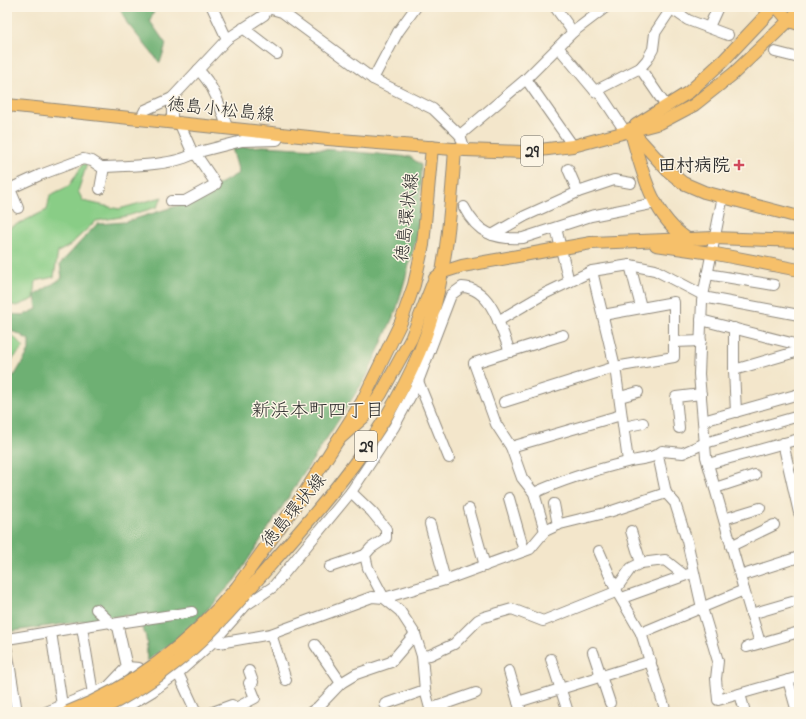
<svg xmlns="http://www.w3.org/2000/svg" width="806" height="719" viewBox="0 0 806 719" font-family="'Indie Flower','Klee One',sans-serif">
<style>
.green{fill:#89cd86;stroke:#5a7c58}
.forest{fill:#6eb073;stroke:#4c6e4f}
.lines{fill:none;stroke-linecap:round;stroke-linejoin:round}
.minor-casing{stroke:#8f887b;stroke-width:12}
.major-casing{stroke:#8f887b;stroke-width:14}
.minor{stroke:#fff;stroke-width:10}
.major{stroke:#f6c06b;stroke-width:12}
.major-bridge-casing{stroke:#8f887b;stroke-width:14;stroke-linecap:butt}
.major-bridge{stroke:#f6c06b;stroke-width:12}
.poi-dot{fill:#d1495b;stroke:#fcf5e5;stroke-width:1.5}
.labels{text-anchor:middle;stroke-width:3;stroke-linejoin:round;paint-order:stroke}
.shield{fill:#fcf5e5;stroke:#6a6863;stroke-width:1}
.shield-label{font-size:17px;font-weight:bold;fill:#2b2b2b}
.street-label{font-size:18px;fill:#2b2b2b;stroke:#fcf5e5}
.poi-label{font-size:18px;font-weight:bold;fill:#2b2b2b;stroke:#fcf5e5;text-anchor:end}
.neighbourhood-label{font-size:19px;fill:#2b2b2b;stroke:#fcf5e5}
</style>
<rect width="100%" height="100%" fill="#fcf5e5"/>
<filter id="ink" filterUnits="userSpaceOnUse"><feTurbulence type="fractalNoise" baseFrequency=".025" numOctaves="2"/><feDisplacementMap in="SourceGraphic" scale="8" xChannelSelector="R" yChannelSelector="G"/><feConvolveMatrix kernelMatrix="1 2 1 2 8 2 1 2 1" color-interpolation-filters="sRGB"/></filter>
<filter id="wash" filterUnits="userSpaceOnUse"><feTurbulence type="fractalNoise" baseFrequency=".012" numOctaves="4" result="noise"/><feDisplacementMap in="SourceGraphic" scale="16" xChannelSelector="R" yChannelSelector="G"/><feGaussianBlur stdDeviation="0.9" result="paint"/><feColorMatrix in="noise" values="0 0 0 0 0 0 0 0 0 0 0 0 0 0 0 0 0 1.4 0 .05"/><feComposite in="paint" operator="in"/></filter>
<g filter="url(#wash)">
<rect width="100%" height="100%" fill="#f3e6cb"/>
<!-- green -->
<g class="green">
<path d="M83 164H87L78 191 83 201 119 209 162 197 157 207 127 216 96 221 69 246 58 252 54 277 36 281 34 299 17 306 7 304V229L47 210 50 195 69 186Z"/>
<path d="M7 333 14 337 24 347 7 365Z"/>
</g>
<!-- forest -->
<g class="forest">
<path d="M119 7H156L150 21 166 44 160 63 127 23Z"/>
<path d="M263 146 335 150 410 157 421 165 419 230 397 308 367 376 235 580 188 631 147 661C146 636 150 631 127 615L7 632V377L15 375 29 351V340L17 333 7 330V314L24 315 37 309 35 295 62 278 60 264 97 224 125 222 186 203 239 173 232 148Z"/>
</g>
</g>
<g filter="url(#ink)">
<g class="lines">
<!-- minor casing -->
<g class="minor-casing">
<g id="minor">
<path d="M555 7 573 32"/>
<path d="M669 7 688 20 728 35"/>
<path d="M268 8 282 12 373 79 433 109 460 135 465 150"/>
<path d="M709 27 718 7"/>
<path d="M243 28 277 54"/>
<path d="M227 39 264 15 269 7"/>
<path d="M558 47 595 91 601 95 625 131"/>
<path d="M775 52 799 58"/>
<path d="M640 68 666 106"/>
<path d="M198 70C213 83 221 108 227 127"/>
<path d="M373 79 398 32 416 7"/>
<path d="M526 79 573 146"/>
<path d="M595 91 640 68 647 60 653 49 655 33 671 9"/>
<path d="M141 118 145 110 172 98"/>
<path d="M172 121V98L227 39 212 7"/>
<path d="M179 122 193 154"/>
<path d="M460 135 526 79 573 32 606 7"/>
<path d="M568 169 578 192"/>
<path d="M10 189 18 208"/>
<path d="M100 189 104 167"/>
<path d="M7 190 40 175 83 159 92 161 101 167C126 166 175 166 195 153L242 141 277 140 281 133"/>
<path d="M171 201H185L216 184 195 153"/>
<path d="M464 207C477 233 495 240 523 238L591 216 656 203"/>
<path d="M556 228 569 282"/>
<path d="M492 235 525 216 578 192 614 180 631 183"/>
<path d="M630 265 641 307"/>
<path d="M707 274 774 285"/>
<path d="M703 297 799 315"/>
<path d="M701 320 799 345"/>
<path d="M498 321 544 294 592 271"/>
<path d="M734 328V370L736 412"/>
<path d="M675 342 701 341"/>
<path d="M734 370 799 351"/>
<path d="M418 381 449 458"/>
<path d="M620 397 638 392"/>
<path d="M504 402 615 367 674 357V302L603 315"/>
<path d="M703 421 799 394"/>
<path d="M624 427 643 423"/>
<path d="M679 428 676 397 701 394"/>
<path d="M783 443 799 513"/>
<path d="M511 447 621 415"/>
<path d="M658 455 666 493"/>
<path d="M628 461 615 367 592 271 630 265 655 270 703 295"/>
<path d="M708 464 799 439"/>
<path d="M715 488 755 475"/>
<path d="M351 492 372 512 386 529V538L371 548 365 555 368 568 384 598 445 580 530 549 545 531 560 524 609 512 666 493 675 503 687 541 702 608 718 661 716 679 718 700 799 677"/>
<path d="M534 493C564 479 595 470 627 462 638 459 654 459 662 451L683 453 705 443 799 416"/>
<path d="M509 498 524 551"/>
<path d="M554 504 558 525"/>
<path d="M469 509 485 566"/>
<path d="M724 519 760 508"/>
<path d="M430 524 445 580"/>
<path d="M545 531 534 493 522 478 511 447 496 424 474 363 563 335"/>
<path d="M631 531 641 563"/>
<path d="M731 546 774 525"/>
<path d="M599 551 616 590 641 633 666 712"/>
<path d="M330 567 365 555"/>
<path d="M740 576 799 557"/>
<path d="M744 590 760 643"/>
<path d="M622 598 689 574"/>
<path d="M96 609 110 622"/>
<path d="M751 614 799 600"/>
<path d="M112 624 192 612"/>
<path d="M82 627 94 700"/>
<path d="M51 632 63 712"/>
<path d="M641 633 744 590 706 457 699 374 702 301 723 196"/>
<path d="M271 634 286 680"/>
<path d="M7 639 110 622 118 627 127 667"/>
<path d="M214 641 219 643 271 634 372 597 384 598 400 611 415 634 422 656 425 690 431 712"/>
<path d="M315 645 341 683"/>
<path d="M747 647 799 632"/>
<path d="M7 650 17 712"/>
<path d="M593 652 610 703"/>
<path d="M422 656 430 655 454 644 478 620 484 617 512 609 543 621 613 593 631 568 641 563 665 560 684 575"/>
<path d="M551 659 568 712"/>
<path d="M509 671 521 712"/>
<path d="M178 673 196 712"/>
<path d="M788 680 797 712"/>
<path d="M740 694 745 712"/>
<path d="M518 702 651 661"/>
<path d="M385 704 425 690"/>
<path d="M430 709 476 693"/>
<path d="M46 712 108 687 127 667 139 668 146 679"/>
<path d="M118 712 153 691 178 673 214 641 246 605 273 587 351 492 394 427 417 384 451 295 462 287C492 288 501 329 510 352"/>
<path d="M213 712 232 705 234 709 255 698 249 683 253 682 249 671"/>
<path d="M311 712 318 707 341 683 356 674 391 662 415 634"/>
</g>
</g>
<!-- major casing -->
<g class="major-casing">
<g id="major">
<path d="M777 7 789 21 799 24"/>
<path d="M7 105 328 139 465 150 523 152 573 146 660 123 694 105 733 74 799 11"/>
<path d="M636 125 689 92 723 61 774 7"/>
<path d="M630 129 667 170 683 183 704 192 799 217"/>
<path d="M631 132C642 171 652 217 689 240"/>
<path d="M656 245 711 253 799 270"/>
<path d="M338 440 366 415 381 394 411 339 435 278 443 272 462 266 591 243 714 238 799 241"/>
<path d="M237 587 305 492 362 402 401 322 414 285 423 245 432 147"/>
<path d="M245 594C317 511 398 427 431 320 447 264 451 207 455 149"/>
</g>
</g>
<!-- minor -->
<use href="#minor" class="minor"/>
<!-- major -->
<use href="#major" class="major"/>
<!-- major-bridge casing -->
<g class="major-bridge-casing">
<g id="major-bridge">
<path d="M68 712C136 686 190 643 237 587"/>
<path d="M96 712C159 682 200 647 245 594"/>
</g>
</g>
<!-- major-bridge -->
<use href="#major-bridge" class="major-bridge"/>
</g>
</g>
<!-- markers -->
<path class="poi-dot" d="M737 159h4v4h4v4h-4v4h-4v-4h-4v-4h4z"/>
<g class="labels">
<!-- shield labels -->
<g class="shield">
<rect x="521" y="136" width="22" height="30" rx="3"/>
<rect x="355" y="431" width="22" height="30" rx="3"/>
</g>
<g class="shield-label">
<text x="532" y="157">29</text>
<text x="366" y="452">29</text>
</g>
<!-- street labels -->
<g class="street-label">
<text transform="translate(221 109) rotate(6)" y="6">徳島小松島線</text>
<text transform="translate(406 217) rotate(-83)" y="6">徳島環状線</text>
<text transform="translate(293 510) rotate(-50)" y="6">徳島環状線</text>
</g>
<!-- poi labels -->
<g class="poi-label">
<text x="730" y="171">田村病院</text>
</g>
<!-- neighbourhood labels -->
<g class="neighbourhood-label">
<text x="318" y="416">新浜本町四丁目</text>
</g>
</g>
<!-- margin -->
<rect width="806" height="719" fill="none" stroke="#fcf5e5" stroke-width="24"/>
</svg>
